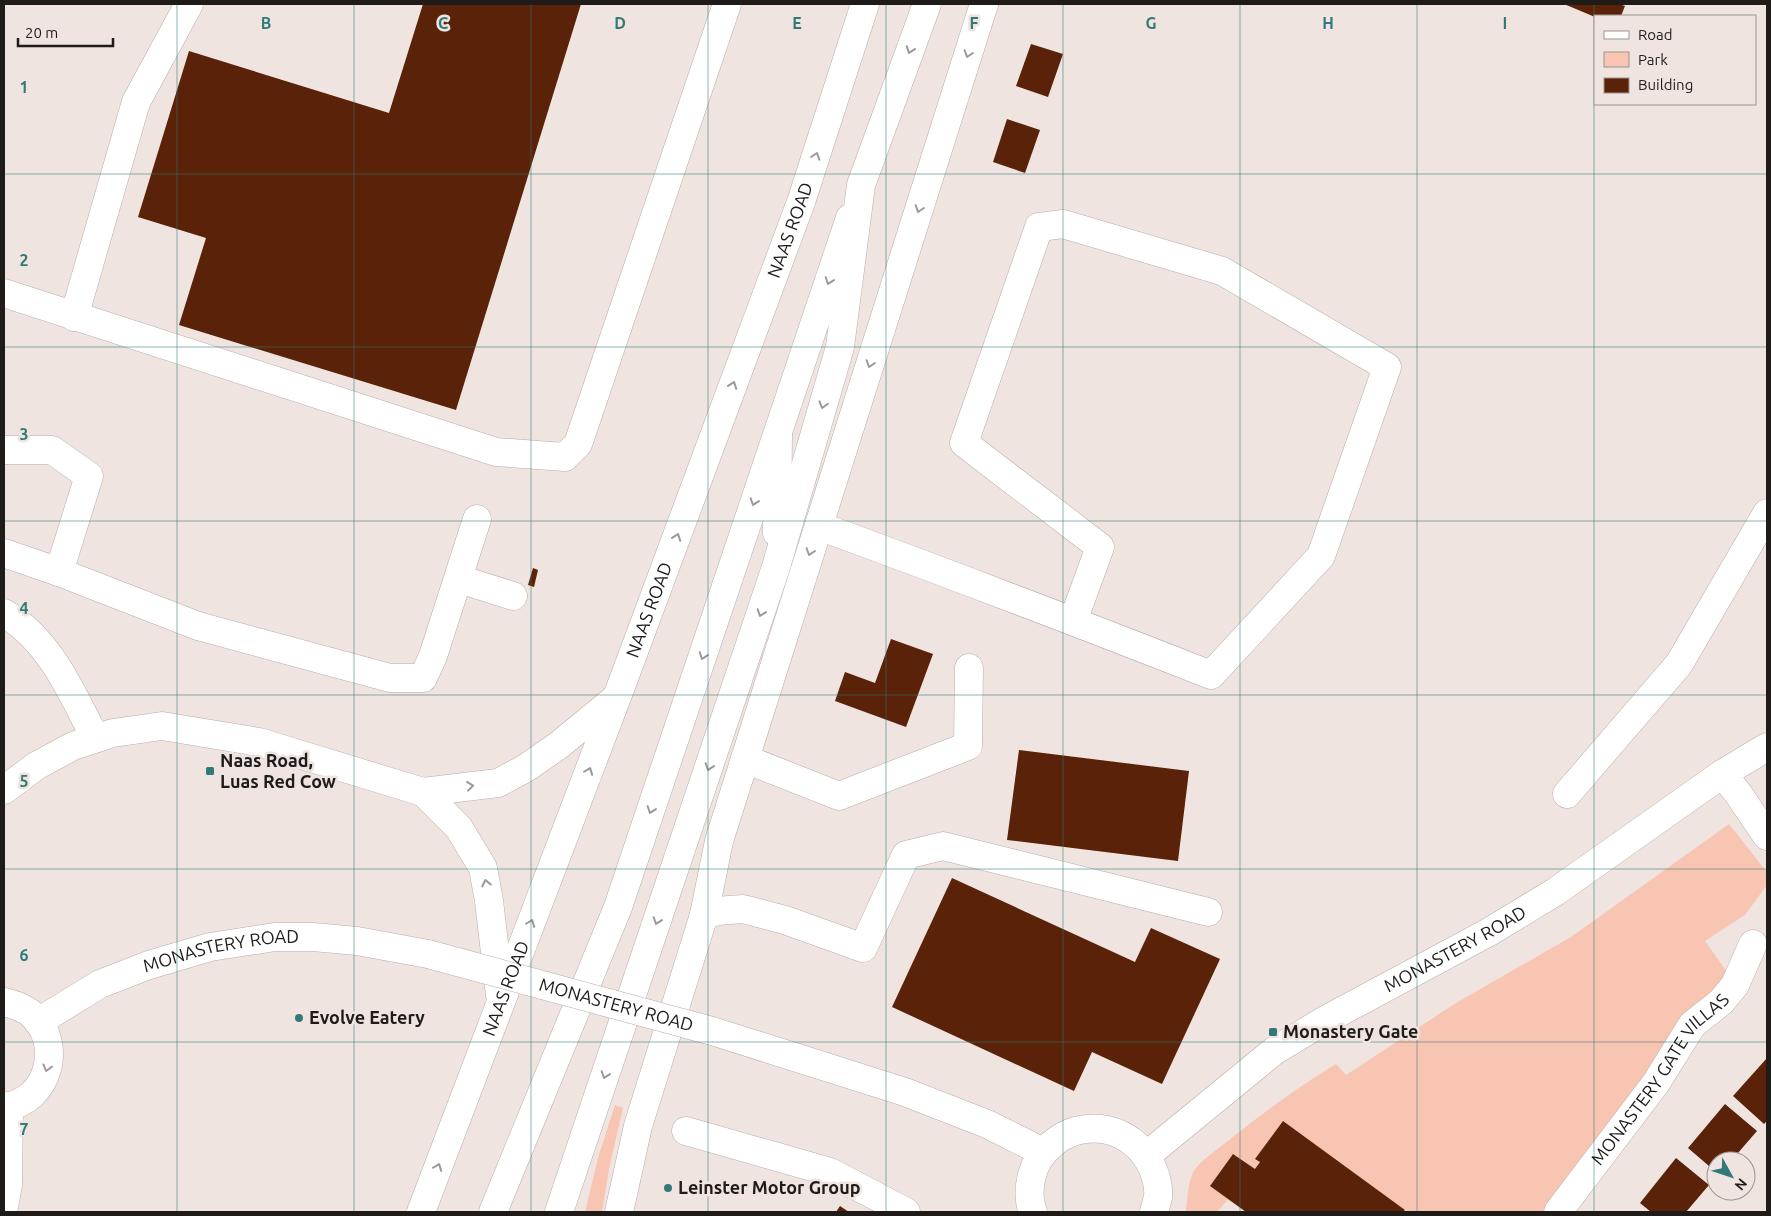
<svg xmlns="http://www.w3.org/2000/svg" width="1771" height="1216" viewBox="0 0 1771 1216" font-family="Ubuntu,sans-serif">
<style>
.green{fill:#f8c5b2}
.building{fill:#5a2208}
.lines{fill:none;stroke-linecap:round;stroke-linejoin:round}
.minor-casing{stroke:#b8adaa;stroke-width:29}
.major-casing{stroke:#b8adaa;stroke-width:29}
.highway-casing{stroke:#b8adaa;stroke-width:29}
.minor{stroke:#fff;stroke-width:28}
.major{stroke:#fff;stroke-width:28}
.highway{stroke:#fff;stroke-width:28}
.minor-bridge-casing{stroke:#b8adaa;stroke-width:29;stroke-linecap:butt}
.minor-bridge{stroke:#fff;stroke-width:28}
.oneway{stroke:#9a9898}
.grid{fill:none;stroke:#317a77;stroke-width:1;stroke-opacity:0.55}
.poi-dot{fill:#317a77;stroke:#efe4df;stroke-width:2}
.labels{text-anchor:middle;stroke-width:5;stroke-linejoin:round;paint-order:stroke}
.street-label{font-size:18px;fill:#1e1b19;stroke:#efe4df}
.poi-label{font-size:18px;font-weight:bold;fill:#1e1b19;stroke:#efe4df;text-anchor:start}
.grid-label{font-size:16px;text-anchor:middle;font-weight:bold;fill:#317a77;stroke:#efe4df;stroke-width:5;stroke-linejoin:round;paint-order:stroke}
</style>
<rect width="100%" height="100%" fill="#efe4df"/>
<!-- green -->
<g class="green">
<path d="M1729 824 1767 872V885L1745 915 1705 941 1730 976 1686 1012 1652 1068 1570 1172 1544 1212H1403L1405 1210 1283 1122 1255 1169 1233 1154 1210 1186 1228 1199 1217 1212H1186C1187 1201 1188 1180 1194 1171 1202 1159 1218 1149 1229 1140 1263 1113 1298 1087 1336 1064L1346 1075 1456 1003 1571 937Z"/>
<path d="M615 1105 623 1108 609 1169 602 1212H585L598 1158Z"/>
</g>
<!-- building -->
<g class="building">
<path d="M423 4H581L456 410 179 325 206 238 138 217 189 51 389 113Z"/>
<path d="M1564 4H1619L1625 6 1621 16 1595 17Z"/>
<path d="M1031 44 1063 54 1048 97 1016 86Z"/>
<path d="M1007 119 1040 130 1025 173 993 162Z"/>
<path d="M533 568 538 570 534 587 528 585Z"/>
<path d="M891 639 933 654 906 727 835 701 845 672 875 683Z"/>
<path d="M1019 750 1189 771 1178 861 1007 840Z"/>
<path d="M952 878 1135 962 1151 928 1220 959 1162 1084 1092 1052 1074 1091 892 1007Z"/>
<path d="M1767 1058V1121L1764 1124 1733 1096Z"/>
<path d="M1725 1104 1757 1131 1731 1161H1716V1172L1688 1148Z"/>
<path d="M1283 1121 1405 1210 1403 1212H1246L1210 1186 1233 1154 1255 1169 1260 1162 1255 1159Z"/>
<path d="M1676 1158 1709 1185 1686 1212H1651L1640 1203Z"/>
<path d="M840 1206 849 1212H836Z"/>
</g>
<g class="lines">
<!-- minor casing -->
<g class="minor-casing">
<g id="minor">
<path d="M4 293 496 452 565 457 578 444 727 4"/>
<path d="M74 317 136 102 189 4"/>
<path d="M4 450H52L89 476 59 572"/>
<path d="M819 526C950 574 1081 624 1211 675L1321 556 1387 367 1222 271 1063 224 1039 227 964 443 1100 547 1073 621"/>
<path d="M4 553 59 572 198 626 390 678H423L433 656 477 519"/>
<path d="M459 579 513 596"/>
<path d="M4 613C50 640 72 693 95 738"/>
<path d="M745 759 839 796 968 746 969 668"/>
<path d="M1722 774 1737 792 1767 836"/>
<path d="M4 790 36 766 73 746 113 733 162 726 259 742 423 792"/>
<path d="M1567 794 1679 664 1767 513"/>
<path d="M704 915 717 911 743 909 785 920 863 948 906 855 943 846 1208 912"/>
<path d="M4 1002C13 1004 21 1007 29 1012 65 1040 50 1102 4 1107"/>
<path id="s1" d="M38 1022 100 984 149 965 210 947 275 937H313L357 941 428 954"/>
<path d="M712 1031 905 1092 987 1124 1043 1152"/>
<path d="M686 1131 830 1172 906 1212"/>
<path id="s2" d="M1147 1155 1274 1051 1327 1019 1489 932 1555 892 1722 774 1767 747"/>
<path d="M4 1207 8 1185 9 1106"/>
<path id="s3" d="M1558 1212 1656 1083 1692 1025 1721 1002 1735 985 1753 944"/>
</g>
</g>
<!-- major casing -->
<g class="major-casing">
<g id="major">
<path d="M493 1212 618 907 850 218"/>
<path d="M619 1212 638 1126 704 915 719 841 984 4"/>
<path d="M1033 1212C1028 1200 1029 1187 1032 1175 1035 1164 1042 1153 1050 1146 1083 1115 1134 1127 1152 1167 1156 1176 1159 1188 1158 1197 1157 1202 1155 1207 1154 1212"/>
</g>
</g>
<!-- highway casing -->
<g class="highway-casing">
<g id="highway">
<path d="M983 7 984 4"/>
<path d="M777 533 778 433"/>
<path d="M423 792 459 828 483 868 489 901 500 995"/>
<path d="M423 792 498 783 526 768 559 745 616 698"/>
<path id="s4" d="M421 1212 617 697 801 202 865 4"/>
<path d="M559 1212 776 567 840 347 861 185 927 4"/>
</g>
</g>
<!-- minor -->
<use href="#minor" class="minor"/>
<!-- major -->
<use href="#major" class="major"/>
<!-- highway -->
<use href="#highway" class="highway"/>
<!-- minor-bridge casing -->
<g class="minor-bridge-casing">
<g id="minor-bridge">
<path id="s5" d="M428 954 712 1031"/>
</g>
</g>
<!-- minor-bridge -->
<use href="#minor-bridge" class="minor-bridge"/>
</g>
<!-- one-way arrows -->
<defs><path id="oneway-chevron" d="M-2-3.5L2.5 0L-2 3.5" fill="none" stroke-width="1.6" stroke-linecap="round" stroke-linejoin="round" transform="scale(1.25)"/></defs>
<g class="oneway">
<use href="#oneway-chevron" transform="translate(910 50) rotate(110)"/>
<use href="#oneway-chevron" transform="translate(968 54) rotate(108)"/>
<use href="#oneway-chevron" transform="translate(816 156) rotate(-72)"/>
<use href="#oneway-chevron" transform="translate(919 209) rotate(108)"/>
<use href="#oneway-chevron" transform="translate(829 281) rotate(109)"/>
<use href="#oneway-chevron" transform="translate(870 364) rotate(108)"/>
<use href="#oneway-chevron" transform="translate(733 385) rotate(-70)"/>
<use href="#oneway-chevron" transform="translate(823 405) rotate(106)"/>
<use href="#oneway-chevron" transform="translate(754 502) rotate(109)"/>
<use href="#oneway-chevron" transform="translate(677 537) rotate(-70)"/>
<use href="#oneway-chevron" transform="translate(810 552) rotate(108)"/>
<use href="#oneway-chevron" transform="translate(761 613) rotate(109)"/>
<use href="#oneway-chevron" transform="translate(703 656) rotate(109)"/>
<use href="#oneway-chevron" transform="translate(709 767) rotate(109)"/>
<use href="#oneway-chevron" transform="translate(589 771) rotate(-69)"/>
<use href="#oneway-chevron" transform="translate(470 786) rotate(-7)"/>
<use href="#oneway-chevron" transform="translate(651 810) rotate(109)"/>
<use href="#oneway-chevron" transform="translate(486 883) rotate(-102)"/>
<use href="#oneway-chevron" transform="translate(657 921) rotate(109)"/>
<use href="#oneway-chevron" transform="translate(531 923) rotate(-69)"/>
<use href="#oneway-chevron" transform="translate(47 1068) rotate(105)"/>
<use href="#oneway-chevron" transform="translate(605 1075) rotate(109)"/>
<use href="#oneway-chevron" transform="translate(438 1167) rotate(-69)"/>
</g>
<!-- grid -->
<path class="grid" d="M177 4V1212M354 4V1212M531 4V1212M708 4V1212M886 4V1212M1063 4V1212M1240 4V1212M1417 4V1212M1594 4V1212M4 174H1767M4 347H1767M4 521H1767M4 695H1767M4 869H1767M4 1042H1767"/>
<!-- markers -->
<g class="poi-dot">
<rect x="205" y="766" width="10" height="10" rx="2.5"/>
<circle cx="299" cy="1018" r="5"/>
<rect x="1268" y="1027" width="10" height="10" rx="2.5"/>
<circle cx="668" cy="1188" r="5"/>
</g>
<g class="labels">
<!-- street labels -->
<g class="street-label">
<text dy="6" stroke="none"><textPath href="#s4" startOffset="1049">NAAS ROAD</textPath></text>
<text dy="6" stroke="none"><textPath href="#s4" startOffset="644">NAAS ROAD</textPath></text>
<text dy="6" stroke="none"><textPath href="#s2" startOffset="372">MONASTERY ROAD</textPath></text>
<text dy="6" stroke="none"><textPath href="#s1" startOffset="199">MONASTERY ROAD</textPath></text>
<text dy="6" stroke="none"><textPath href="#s4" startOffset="239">NAAS ROAD</textPath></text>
<text dy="6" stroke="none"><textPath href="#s5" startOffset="195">MONASTERY ROAD</textPath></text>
<text dy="6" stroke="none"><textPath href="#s3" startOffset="168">MONASTERY GATE VILLAS</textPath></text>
</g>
<!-- poi labels -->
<g class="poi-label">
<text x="220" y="767">Naas Road,<tspan x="220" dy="21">Luas Red Cow</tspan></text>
<text x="309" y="1024">Evolve Eatery</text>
<text x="1283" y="1038">Monastery Gate</text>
<text x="678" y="1194">Leinster Motor Group</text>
</g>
</g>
<g class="grid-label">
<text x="266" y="29">B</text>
<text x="443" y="29">C</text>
<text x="620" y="29">D</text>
<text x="797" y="29">E</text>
<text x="974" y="29">F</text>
<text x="1151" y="29">G</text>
<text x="1328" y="29">H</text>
<text x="1505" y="29">I</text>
<text x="24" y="93">1</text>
<text x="24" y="266">2</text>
<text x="24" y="440">3</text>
<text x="24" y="614">4</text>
<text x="24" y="787">5</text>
<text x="24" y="961">6</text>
<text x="24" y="1135">7</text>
</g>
<!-- border -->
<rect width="1771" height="1216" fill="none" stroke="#1e1b19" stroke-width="10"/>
<!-- legend -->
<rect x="1594" y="15" width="162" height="90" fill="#efe4df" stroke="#9b9490"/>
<rect x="1604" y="31" width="25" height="8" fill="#ffffff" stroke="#9b9490"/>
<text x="1638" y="40" font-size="15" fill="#1e1b19">Road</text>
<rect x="1604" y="52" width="25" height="15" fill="#f8c5b2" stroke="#9b9490"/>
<text x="1638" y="65" font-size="15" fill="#1e1b19">Park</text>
<rect x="1604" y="78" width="25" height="15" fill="#5a2208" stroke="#9b9490"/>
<text x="1638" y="90" font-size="15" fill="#1e1b19">Building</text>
<!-- north arrow -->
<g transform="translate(1731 1176) rotate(130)"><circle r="24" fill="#efe4df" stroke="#9b9490"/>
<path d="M0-4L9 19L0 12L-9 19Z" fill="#317a77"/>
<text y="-8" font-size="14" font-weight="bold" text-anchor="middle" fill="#1e1b19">N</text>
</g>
<!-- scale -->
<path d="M18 38v8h95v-8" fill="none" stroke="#1e1b19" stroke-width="2.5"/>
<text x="25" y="38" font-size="15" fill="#1e1b19" stroke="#efe4df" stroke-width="4" paint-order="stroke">20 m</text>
</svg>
